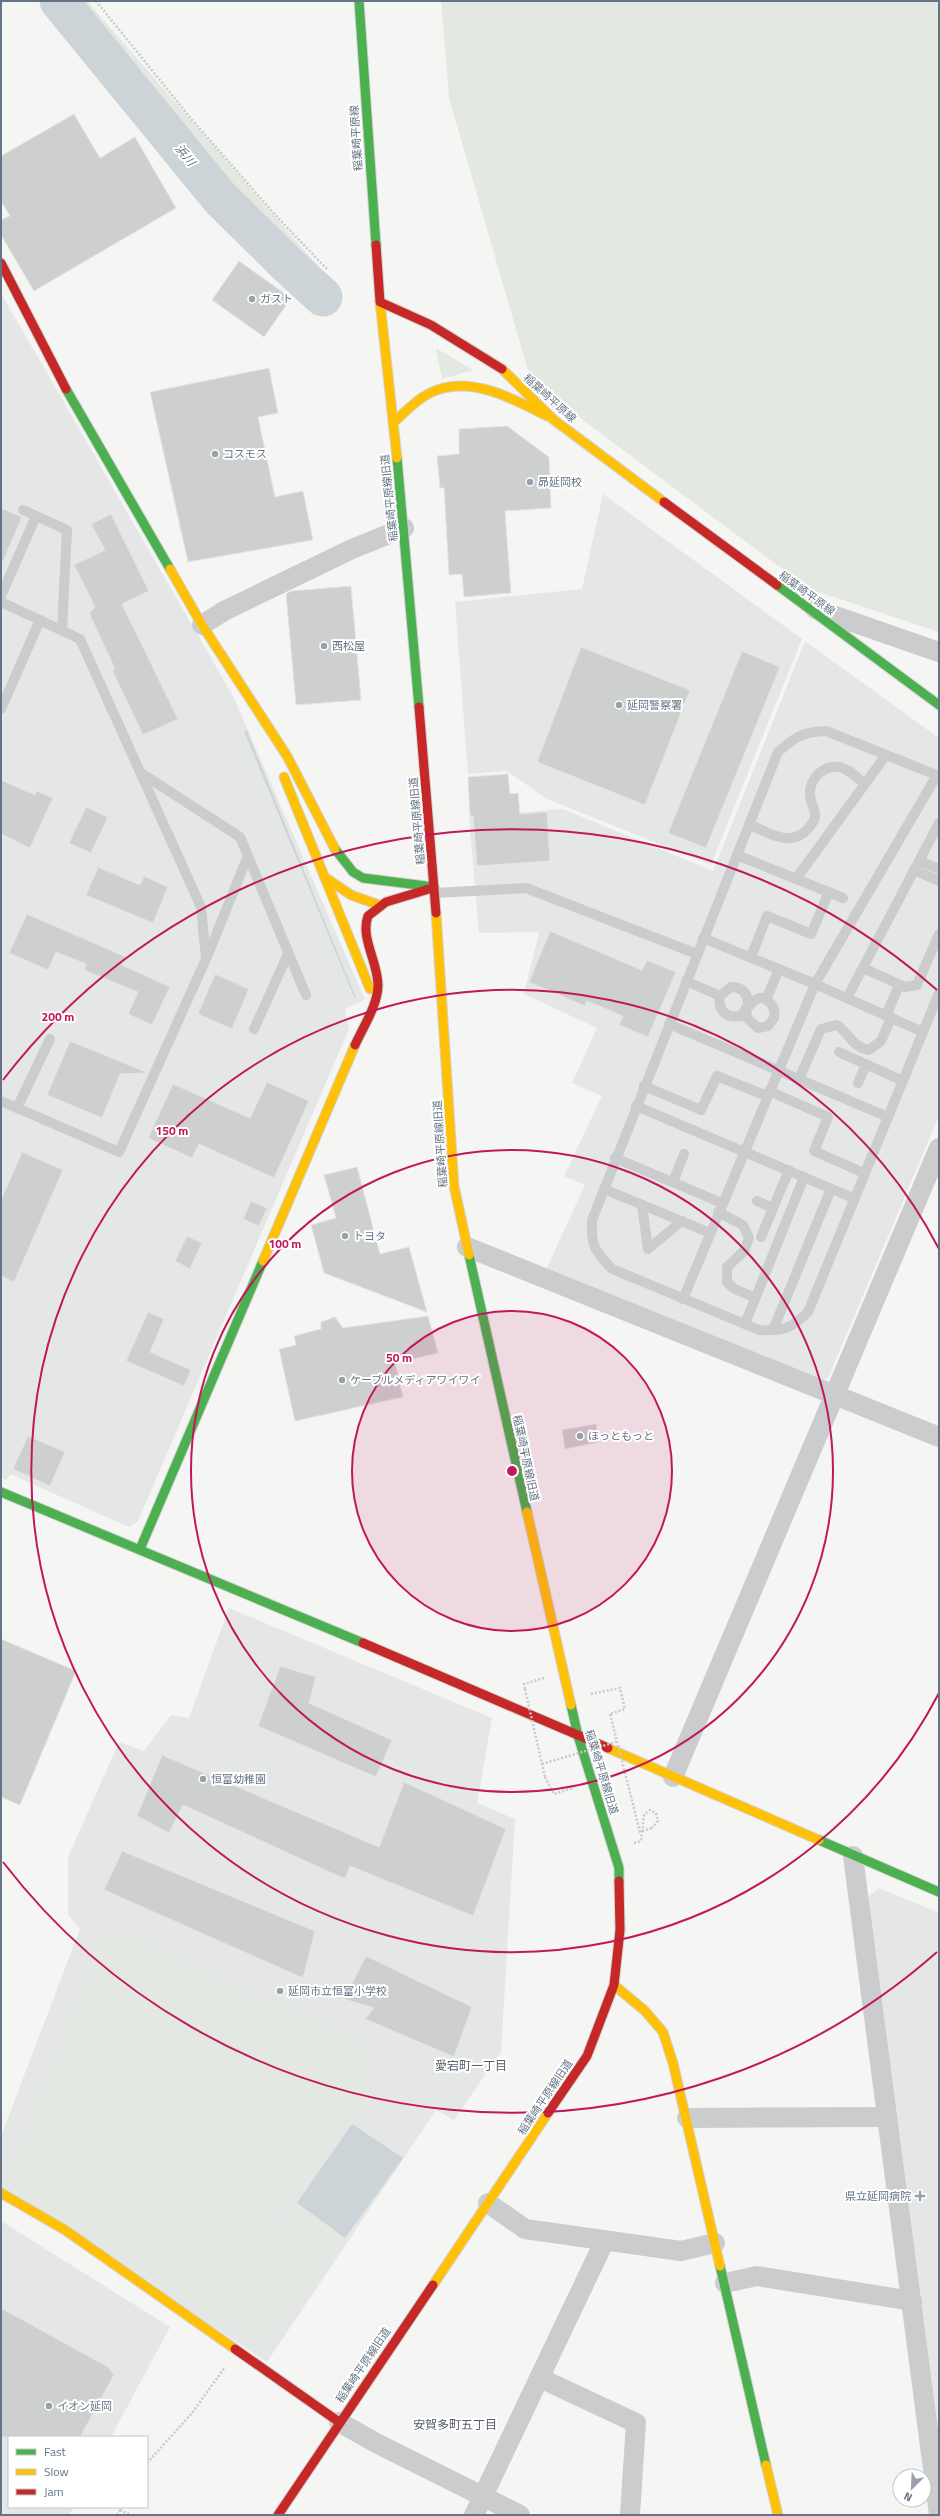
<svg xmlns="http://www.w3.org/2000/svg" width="940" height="2516" viewBox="0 0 940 2516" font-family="'Titillium Web','Noto Sans JP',sans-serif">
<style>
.built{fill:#e5e7e6}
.green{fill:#e4e8e2}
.water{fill:#cdd4d7}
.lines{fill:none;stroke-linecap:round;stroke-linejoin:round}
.river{stroke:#cdd4d7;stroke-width:39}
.building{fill:#ced0d0;stroke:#e4e4e4}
.fast-casing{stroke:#d2d3d3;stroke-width:11}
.slow-casing{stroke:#d2d3d3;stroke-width:11}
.jam-casing{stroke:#d2d3d3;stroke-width:11}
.path{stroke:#c9caca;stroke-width:2.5;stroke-dasharray:2 2;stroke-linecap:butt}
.lane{stroke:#cacccd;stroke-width:10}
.street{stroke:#cacccd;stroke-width:20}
.fast{stroke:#4caf50;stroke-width:9}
.slow{stroke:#ffc107;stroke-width:9}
.jam{stroke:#c62828;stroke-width:9}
.path-bridge{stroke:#c9caca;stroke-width:2.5;stroke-dasharray:2 2;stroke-linecap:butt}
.ring{fill:none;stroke:#c2185b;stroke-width:2}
.poi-dot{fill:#97a1ab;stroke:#fff;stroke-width:1.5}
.labels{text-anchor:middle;stroke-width:4;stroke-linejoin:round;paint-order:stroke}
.street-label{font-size:11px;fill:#657484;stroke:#fff}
.poi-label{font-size:11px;fill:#657484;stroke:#fff;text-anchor:start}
.water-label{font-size:12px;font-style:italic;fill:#607580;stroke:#fff}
.neighbourhood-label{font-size:12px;fill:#535d69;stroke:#fff}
.centre{fill:#c2185b;stroke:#fff;stroke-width:2}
.ring-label{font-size:12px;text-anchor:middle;font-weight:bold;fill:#c2185b;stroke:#fff;stroke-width:4;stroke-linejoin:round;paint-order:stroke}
</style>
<rect width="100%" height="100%" fill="#f5f5f4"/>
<!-- built -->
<g class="built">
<path d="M1 293 234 698 365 1000 345 1009 349 1029 138 1521 129 1527 10 1474 6 1480 1 1477Z"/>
<path d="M603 494 802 639 711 865 547 799 507 771 468 774 455 602 582 589Z"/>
<path d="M805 641 939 738V1116L828 1378 813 1382 545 1272 585 1185 564 1176 602 1096 572 1083 597 1028 524 994 539 932 479 933 469 817 563 809 713 871Z"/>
<path d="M229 1608 492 1718 477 1803 515 1819 501 2052 454 2120 436 2110 267 2362 1 2188V2136L80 1929 68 1915V1857L119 1742 144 1751 171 1715 189 1718Z"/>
<path d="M879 1888 939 1913V2479L863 1901Z"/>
<path d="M1 2221 170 2327 111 2437H9V2507H74L69 2515H1Z"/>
</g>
<!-- green -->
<g class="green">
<path d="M41 1H87L325 274 323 290 251 235Z"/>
<path d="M441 1H939V632L809 589 531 381 449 98Z"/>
<path d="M436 348 473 370 442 379Z"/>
<path d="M108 1930 362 2043 369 2094 263 2238 270 2242 297 2203 345 2238 267 2347 2 2189Z"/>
</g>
<!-- water -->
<g class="water">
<path d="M244 731H247L356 998 355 999Z"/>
<path d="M352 2124 403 2158 345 2238 297 2203Z"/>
</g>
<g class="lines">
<!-- river -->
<path class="river" d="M59 1 220 198 289 266 323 297"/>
</g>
<!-- building -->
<g class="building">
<path d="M74 114 100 158 135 137 176 208 34 291 1 235V220L10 216 1 201V156Z"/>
<path d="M239 261 291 298 264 337 212 300Z"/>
<path d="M269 368 278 413 258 417 275 497 303 491 313 540 188 562 150 392Z"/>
<path d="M507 426 549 457 551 508 505 511 511 593 464 597 462 574 449 575 444 488H440L437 456 459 454V429Z"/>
<path d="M1 508 22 517 1 566Z"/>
<path d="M111 514 149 591 122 604 178 719 143 735 112 670 115 669 89 613 95 607 74 565 105 550 91 524Z"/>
<path d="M351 586 361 700 296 705 286 594 291 591Z"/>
<path d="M581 647 690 690 645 805 537 762Z"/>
<path d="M742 651 780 667 706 848 668 833Z"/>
<path d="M508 774 510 794 518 793 520 814 547 812 550 861 477 866 473 816H470L468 777Z"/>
<path d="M1 780 35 795 37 791 53 798 30 848 1 834Z"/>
<path d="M86 807 108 817 91 853 69 843Z"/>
<path d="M98 867 140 885 144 876 168 887 153 923 86 895Z"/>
<path d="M27 914 126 957 122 965 170 987 152 1025 128 1014 138 992 84 970 86 964 56 952 48 970 9 953Z"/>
<path d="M550 931 642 970 647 960 676 972 648 1037 619 1025 623 1016 587 1001 585 1006 529 982Z"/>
<path d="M215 974 249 989 232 1029 198 1014Z"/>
<path d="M70 1041 124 1063 148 1073 120 1074 102 1118 47 1095Z"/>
<path d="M267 1082 309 1101 274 1178 199 1144 192 1158 148 1138 173 1084 250 1118Z"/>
<path d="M22 1152 63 1170 14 1282 1 1276V1200Z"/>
<path d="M357 1167 380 1254 409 1247 427 1312 324 1273 311 1225 336 1218 324 1175Z"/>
<path d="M251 1201 267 1208 259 1226 243 1219Z"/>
<path d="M187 1236 202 1243 190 1269 175 1261Z"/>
<path d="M148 1312 164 1319 150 1352 191 1370 184 1386 126 1361Z"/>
<path d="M428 1316 438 1353 395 1363 403 1397 295 1421 279 1349 296 1345 294 1336 321 1329V1322L335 1317 343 1328Z"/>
<path d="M596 1424 599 1442 565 1449 562 1430Z"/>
<path d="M28 1436 65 1452 50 1486 13 1469Z"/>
<path d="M1 1639 76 1671 20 1805 1 1797Z"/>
<path d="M280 1666 316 1677 309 1703 392 1740 376 1777 258 1726Z"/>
<path d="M162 1755 379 1847 404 1782 506 1829 473 1916 350 1866 345 1879 183 1805 169 1833 137 1816Z"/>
<path d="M122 1851 315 1931 303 1978 104 1890Z"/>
<path d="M366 1956 472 2007 454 2057 365 2019 374 2008 344 1999Z"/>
<path d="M1 2308 108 2367 114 2375 80 2437H1Z"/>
</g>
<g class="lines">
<!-- fast casing -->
<g class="fast-casing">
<g id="fast">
<path d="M359 1 376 245"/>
<path d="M66 389 170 569"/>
<path d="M397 458 419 707"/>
<path d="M777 585 939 705"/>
<path d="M335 849 353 872 363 878 434 887"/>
<path d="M469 1255 527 1512"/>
<path d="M1 1492 363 1643"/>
<path d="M140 1549 263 1261"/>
<path d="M571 1705 578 1736 619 1868V1881"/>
<path d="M819 1840 939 1892"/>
<path d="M720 2266 766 2465"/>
</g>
</g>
<!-- slow casing -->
<g class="slow-casing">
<g id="slow">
<path d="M380 302 397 458"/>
<path d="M502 369 554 420 664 502"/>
<path d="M393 423C404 413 415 401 428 394 467 373 512 398 547 416"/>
<path d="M170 569 202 625 287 756 335 849"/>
<path d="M284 777 370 989"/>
<path d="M326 878 351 895 379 905"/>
<path d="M436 913 454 1186 469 1255"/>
<path d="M263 1261 355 1045"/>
<path d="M527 1512 571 1705"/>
<path d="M608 1748 819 1840"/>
<path d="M614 1985 645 2011 663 2032 673 2063 720 2266"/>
<path d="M1 2193 65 2230 235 2349"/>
<path d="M433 2285 548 2113"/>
<path d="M766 2465 778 2515"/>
</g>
</g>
<!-- jam casing -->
<g class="jam-casing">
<g id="jam">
<path d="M376 245 380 302 431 325 502 369"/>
<path d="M1 263 66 389"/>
<path d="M664 502 777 585"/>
<path d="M419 707 436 913"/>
<path d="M355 1045C363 1027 378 1005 378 985 378 962 360 938 368 916L386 902 429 889"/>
<path d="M363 1643 608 1748"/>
<path d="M548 2113 587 2056 614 1985 620 1930 619 1881"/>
<path d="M235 2349 339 2422"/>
<path d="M278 2515 433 2285"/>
</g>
</g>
<!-- path -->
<g class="path">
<path d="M96 1 193 121 278 218 327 269"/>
<path d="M525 1689 524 1684 544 1678"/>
<path d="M591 1694 620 1688 625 1709 610 1714"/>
<path d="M545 1777 554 1794 573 1788"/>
<path d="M634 1843 641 1841 644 1815 650 1810 656 1813 658 1821 652 1828"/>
<path d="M147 2463 192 2413 225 2367"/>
<path d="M120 2510 131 2515"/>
<path d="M117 2515 122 2507"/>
</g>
<!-- lane -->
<g class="lane">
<path d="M23 510 67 530 62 630"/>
<path d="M1 596 36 516"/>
<path d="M1 602 80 639 201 907 206 959 119 1152 1 1101"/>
<path d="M1 709 40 620"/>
<path d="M141 773 240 837 306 995"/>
<path d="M939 776 826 731C802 732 795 737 778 752L592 1220C591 1246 594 1250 612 1269L759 1330C784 1331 791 1329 808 1312L939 993"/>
<path d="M749 824C769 833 790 848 808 829 811 825 815 821 815 815 815 809 810 802 810 795 809 778 824 765 839 767 850 769 857 778 865 784"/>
<path d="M737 855 843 898"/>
<path d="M919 861 939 869"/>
<path d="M914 870 939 881"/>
<path d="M796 879 886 755"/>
<path d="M435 893 526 888 697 954"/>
<path d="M703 938 815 984 923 1032"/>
<path d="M207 957 247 858"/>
<path d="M751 957 767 916 811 934 829 892"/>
<path d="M863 968 905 987 917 985 939 934"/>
<path d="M686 981 720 996"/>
<path d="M847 998 939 823"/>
<path d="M766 1000 779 969"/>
<path d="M746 1008 747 1018 758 1028 768 1026 774 1018C775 1013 775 1008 771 1004 758 987 748 1010 740 1016 726 1019 717 1009 720 996L731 987C742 987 748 993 748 1004"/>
<path d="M886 1016 899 985"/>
<path d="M669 1024 888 1117"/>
<path d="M254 1029 288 954"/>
<path d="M839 1052 903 1081"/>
<path d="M799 1079 821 1029 837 1025C850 1034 852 1047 869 1050L881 1041 891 1018"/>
<path d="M858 1083 866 1064"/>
<path d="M644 1086 701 1110 717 1076 767 1096"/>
<path d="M769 1091 828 1117 814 1151 864 1173"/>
<path d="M636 1106 853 1198"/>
<path d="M17 1108 50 1039"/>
<path d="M615 1158 722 1203"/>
<path d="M673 1182 684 1154"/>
<path d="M604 1189 710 1233"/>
<path d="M757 1201 773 1208"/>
<path d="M642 1205 648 1249 682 1221"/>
<path d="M718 1212 743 1225 749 1238 744 1251 727 1267V1282L733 1288 755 1298"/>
<path d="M761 1237 789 1170"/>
<path d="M683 1299 815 984 937 775"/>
<path d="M745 1324 804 1177"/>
<path d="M773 1330 831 1189"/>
</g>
<!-- street -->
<g class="street">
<path d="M815 609 939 652"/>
<path d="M202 625 224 611 352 549 404 528"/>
<path d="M467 1247 939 1437"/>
<path d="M673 1777 939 1148"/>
<path d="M853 1856 939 2515"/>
<path d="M687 2118 886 2117"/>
<path d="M488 2203 525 2229 681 2251 715 2243"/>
<path d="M725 2283 757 2276 912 2301"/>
<path d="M540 2378 636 2423 630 2515"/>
<path d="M339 2422 376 2443 520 2515"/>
<path d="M474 2515 605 2240"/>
</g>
<!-- fast -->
<use href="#fast" class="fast"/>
<!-- slow -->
<use href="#slow" class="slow"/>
<!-- jam -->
<use href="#jam" class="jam"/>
<!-- path-bridge -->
<g class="path-bridge">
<path d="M525 1689 545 1777"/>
<path d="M610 1714 640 1832 652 1828"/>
<path d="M542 1764 616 1742"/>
</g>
</g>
<!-- distance rings -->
<circle cx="512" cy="1471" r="160" fill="#c2185b" fill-opacity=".12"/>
<g class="ring">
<circle cx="512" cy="1471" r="160"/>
<circle cx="512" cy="1471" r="321"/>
<path d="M939 1693A481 481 0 1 1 939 1249"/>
<path d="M937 1952A642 642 0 0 1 3 1862M3 1080A642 642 0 0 1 937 990"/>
</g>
<!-- markers -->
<g class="poi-dot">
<circle cx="252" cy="299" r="4"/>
<circle cx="215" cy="454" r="4"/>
<circle cx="530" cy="482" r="4"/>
<circle cx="324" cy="646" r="4"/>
<circle cx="619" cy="705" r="4"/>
<circle cx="345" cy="1236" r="4"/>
<circle cx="342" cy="1380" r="4"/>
<circle cx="580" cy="1436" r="4"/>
<circle cx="203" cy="1779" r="4"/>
<circle cx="280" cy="1991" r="4"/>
<path d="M918 2190h4v4h4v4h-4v4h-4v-4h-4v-4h4z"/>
<circle cx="49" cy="2406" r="4"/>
</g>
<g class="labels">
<!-- street labels -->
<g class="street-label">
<text transform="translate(356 138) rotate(-94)" y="4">稲葉崎平原線</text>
<text transform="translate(550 398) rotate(42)" y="4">稲葉崎平原線</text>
<text transform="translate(389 498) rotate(-96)" y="4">稲葉崎平原線旧道</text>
<text transform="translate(807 593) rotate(36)" y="4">稲葉崎平原線</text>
<text transform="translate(417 821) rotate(-95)" y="4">稲葉崎平原線旧道</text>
<text transform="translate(440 1144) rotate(-94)" y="4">稲葉崎平原線旧道</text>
<text transform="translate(526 1458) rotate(78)" y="4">稲葉崎平原線旧道</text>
<text transform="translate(602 1772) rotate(73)" y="4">稲葉崎平原線旧道</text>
<text transform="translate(545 2097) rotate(-56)" y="4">稲葉崎平原線旧道</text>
<text transform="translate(363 2365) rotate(-56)" y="4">稲葉崎平原線旧道</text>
</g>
<!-- poi labels -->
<g class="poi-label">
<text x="260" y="303">ガスト</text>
<text x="223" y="458">コスモス</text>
<text x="538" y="486">昴延岡校</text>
<text x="332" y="650">西松屋</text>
<text x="627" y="709">延岡警察署</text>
<text x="353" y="1240">トヨタ</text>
<text x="350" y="1384">ケーブルメディアワイワイ</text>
<text x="588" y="1440">ほっともっと</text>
<text x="211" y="1783">恒富幼稚園</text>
<text x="288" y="1995">延岡市立恒富小学校</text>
<text x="911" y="2200" text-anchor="end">県立延岡病院</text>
<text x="57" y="2410">イオン延岡</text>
</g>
<!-- water labels -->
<g class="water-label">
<text transform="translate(185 155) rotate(51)" y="4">浜川</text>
</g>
<!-- neighbourhood labels -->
<g class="neighbourhood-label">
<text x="471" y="2070">愛宕町一丁目</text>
<text x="455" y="2429">安賀多町五丁目</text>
</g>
</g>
<circle cx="512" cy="1471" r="6" class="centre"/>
<g class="ring-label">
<text x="58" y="1021">200 m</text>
<text x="172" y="1135">150 m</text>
<text x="285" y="1248">100 m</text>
<text x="399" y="1362">50 m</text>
</g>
<!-- border -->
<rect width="940" height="2516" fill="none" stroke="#657484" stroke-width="4"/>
<!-- legend -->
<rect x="8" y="2436" width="140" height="72" fill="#ffffff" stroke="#c1c7ce"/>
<rect x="16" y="2449" width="20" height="6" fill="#4caf50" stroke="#c1c7ce"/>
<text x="44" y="2456" font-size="12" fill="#657484">Fast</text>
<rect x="16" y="2469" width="20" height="6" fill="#ffc107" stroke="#c1c7ce"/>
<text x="44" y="2476" font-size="12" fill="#657484">Slow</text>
<rect x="16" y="2489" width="20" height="6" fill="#c62828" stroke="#c1c7ce"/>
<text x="44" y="2496" font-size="12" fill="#657484">Jam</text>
<!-- north arrow -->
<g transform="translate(912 2488) rotate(204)"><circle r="19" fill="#ffffff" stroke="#c1c7ce"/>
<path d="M0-3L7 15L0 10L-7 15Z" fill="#97a1ab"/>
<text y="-6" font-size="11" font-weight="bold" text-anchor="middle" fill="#657484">N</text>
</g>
</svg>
